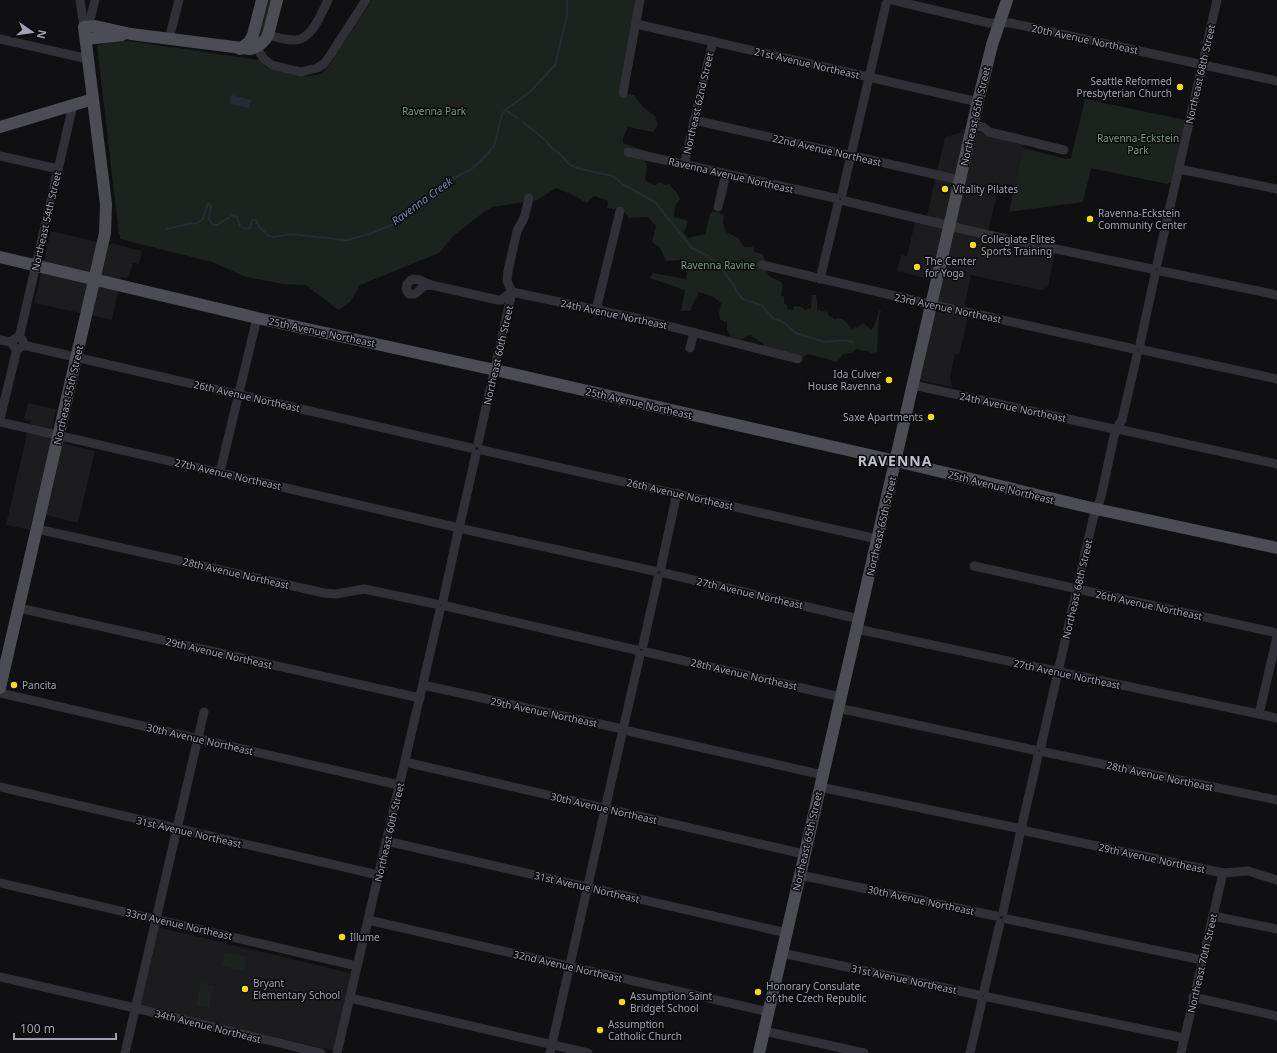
<svg xmlns="http://www.w3.org/2000/svg" width="1277" height="1053" viewBox="0 0 1277 1053" font-family="'Noto Sans',sans-serif">
<style>
.built{fill:#1c1b1e}
.green{fill:#1c231e}
.water{fill:#262b34}
.lines{fill:none;stroke-linecap:round;stroke-linejoin:round}
.stream{stroke:#262b34;stroke-width:2}
.minor{stroke:#303036;stroke-width:9}
.major{stroke:#4c4c55;stroke-width:12}
.poi-dot{fill:#f7d821;stroke:#0b0a0c;stroke-width:1.5}
.labels{text-anchor:middle;stroke-width:3;stroke-linejoin:round;paint-order:stroke}
.street-label{font-size:10px;fill:#a0a2b2;stroke:#0b0a0c}
.poi-label{font-size:10px;fill:#a0a2b2;stroke:#0b0a0c;text-anchor:start}
.park-label{font-size:10px;fill:#769e80;stroke:#0b0a0c}
.water-label{font-size:11px;font-style:italic;fill:#7489af;stroke:#0b0a0c}
.district-label{font-size:14px;font-weight:bold;letter-spacing:1px;fill:#c1c2ce;stroke:#0b0a0c}
</style>
<rect width="100%" height="100%" fill="#100f11"/>
<!-- built -->
<g class="built">
<path d="M962 129 1024 143 1015 186 1006 184 998 191 986 239 1055 253 1048 287 1040 290 971 275 965 303 967 322 959 355 955 354 950 377 952 387 919 380 941 282 897 271 901 255 907 256 915 222 925 224 945 137 960 133Z"/>
<path d="M51 231 110 245 111 243 142 251 139 264 133 263 128 278 121 277 112 320 34 303Z"/>
<path d="M28 403 56 409 49 440 95 451 78 523 34 512 30 530 6 525 30 421 24 419Z"/>
<path d="M157 927 351 973 334 1051 138 1005Z"/>
</g>
<!-- green -->
<g class="green">
<path d="M265 0H274L263 34H259Z"/>
<path d="M372 0H637L619 92 634 95 643 107 655 116 658 125 653 132 628 127 623 138V143L646 151 645 162 647 167 645 180 648 183 656 185 659 182 665 185 669 184 677 193 680 199 675 206 674 217 688 221 684 233 688 238 705 234 710 214 714 211 724 215 723 223 726 232 738 238 744 247H753L755 252 762 254 765 260V268L769 276 781 282 783 285 781 295 784 297V303L787 306V309L793 310 794 306 802 307 805 310 811 308 812 295H816L817 302V310L828 312V315L835 319 838 318 844 320 852 329 856 326 857 328 863 323 871 329 874 327 879 311H881L879 317 877 352 871 353 869 352 856 349 852 353 843 354 837 362 808 354 796 361 782 360 770 353 762 343 750 335 742 339 731 337 727 330V322L720 320 719 313 721 303 713 297 699 292 690 311H681L685 290 650 278 653 273 686 279 687 273 682 260 666 261 660 248 652 242 656 226 648 217 629 218 622 208 614 209 607 208 608 201 594 196 587 203 573 195 556 188 537 200 493 207 485 211 452 237 439 253 360 285 350 302 338 310 306 285 283 284 246 277 212 262 120 239V235H119L97 45 119 40 130 41 259 60 267 68 302 76H311L320 74 327 69Z"/>
<path d="M1085 99 1185 120 1171 182 1167 184 1091 168 1083 202 1009 212 1023 148 1066 159 1071 158Z"/>
<path d="M225 952 247 957 244 971 221 966Z"/>
<path d="M201 982 214 986 209 1008 196 1005Z"/>
</g>
<!-- water -->
<path class="water" d="M232 95 251 100 249 108 230 104V96Z"/>
<g class="lines">
<!-- stream -->
<g class="stream">
<path d="M505 110 518 118"/>
<path d="M523 122 545 140 553 149 560 154 569 164 576 168 613 176 624 185 655 202 692 248 708 256 718 264 734 285 737 292 743 299 761 305 774 319 783 322 796 333 825 342 845 340 853 342"/>
<path d="M167 229 188 224 198 223 203 219 208 203 211 206 209 219 213 225H217L233 215 237 217 240 226 245 229 250 228 252 220H256L259 227 269 236 274 237 291 234 343 240H348L372 233 394 224 447 181 470 170 482 160 494 146 502 115 505 110 530 92 555 65 567 16V0"/>
</g>
<!-- minor -->
<g class="minor">
<path d="M80 0 84 27"/>
<path d="M892 0 989 23H1011L1277 81"/>
<path d="M636 24 978 102"/>
<path d="M84 27 91 16 95 0"/>
<path d="M268 35C277 37 287 41 296 40 312 39 322 12 328 0"/>
<path d="M0 39 88 59"/>
<path d="M169 39 179 0"/>
<path d="M256 47 264 59 272 65 301 72 317 68 324 64 331 54 366 0"/>
<path d="M623 93 640 0"/>
<path d="M694 120 960 180"/>
<path d="M972 125 983 127 989 132 1064 150"/>
<path d="M628 152 835 198"/>
<path d="M0 156 58 169"/>
<path d="M684 165 713 41"/>
<path d="M1179 169 1277 189"/>
<path d="M842 194 886 4"/>
<path d="M845 201 984 234 1152 269"/>
<path d="M718 207 726 174"/>
<path d="M1157 264 1217 0"/>
<path d="M762 265 921 302 1134 349"/>
<path d="M1161 271 1277 295"/>
<path d="M413 279 420 280 431 285 424 286 415 294H409C404 288 406 283 413 279Z"/>
<path d="M820 279 838 204"/>
<path d="M431 285 498 300H501L512 292 645 320 798 359"/>
<path d="M596 310 620 211"/>
<circle cx="18" cy="343" r="5.5"/>
<path d="M19 338 73 105"/>
<path d="M0 340 12 342"/>
<path d="M1140 344 1155 275"/>
<path d="M23 345 471 448"/>
<path d="M690 348 694 332"/>
<path d="M1143 350 1277 379"/>
<path d="M913 385 1114 429"/>
<path d="M0 419 17 349"/>
<path d="M0 422 455 527"/>
<path d="M1119 424 1122 420 1137 355"/>
<path d="M1122 430 1277 464"/>
<path d="M478 443 512 292 507 281 508 271 517 231 524 218 529 198"/>
<path d="M482 450 877 539"/>
<path d="M220 472 257 318"/>
<path d="M460 524 476 454"/>
<path d="M37 529 324 593 336 594 364 589 436 604"/>
<path d="M463 529 654 571"/>
<path d="M974 566 1277 633"/>
<path d="M661 567 677 493"/>
<path d="M664 573 859 619"/>
<path d="M443 601 458 532"/>
<path d="M446 606 636 650"/>
<path d="M19 608 420 698"/>
<path d="M857 629 1277 718"/>
<path d="M643 645 658 578"/>
<path d="M646 652 841 697"/>
<path d="M423 685 618 728"/>
<path d="M0 693 399 785"/>
<path d="M838 708 1034 750"/>
<path d="M1259 714 1277 637"/>
<path d="M624 725 640 655"/>
<path d="M628 731 823 775"/>
<path d="M1041 746 1093 519 1101 497 1114 436 1116 432"/>
<path d="M1044 752 1277 800"/>
<path d="M405 762 804 854"/>
<path d="M0 787 378 875"/>
<path d="M820 787 1017 828"/>
<path d="M1022 825 1038 756"/>
<path d="M1026 831 1223 873 1248 871 1277 880"/>
<path d="M386 841 787 933"/>
<path d="M800 875 996 916"/>
<path d="M0 883 357 966"/>
<path d="M1003 912 1020 834"/>
<path d="M1213 916 1277 929"/>
<path d="M1007 919 1202 960"/>
<path d="M368 920 769 1012"/>
<path d="M782 953 978 995"/>
<path d="M0 977 135 1008 321 1053"/>
<path d="M984 991 1000 923"/>
<path d="M988 997 1184 1038"/>
<path d="M1193 997 1277 1016"/>
<path d="M350 998 588 1053"/>
<path d="M764 1031 864 1053"/>
<path d="M125 1053 204 712"/>
<path d="M337 1053 440 610"/>
<path d="M550 1053 622 734"/>
<path d="M970 1053 982 1001"/>
<path d="M1181 1053 1223 873"/>
</g>
<!-- major -->
<g class="major">
<path d="M86 39 122 35"/>
<path d="M240 49 249 42 253 35 262 0"/>
<path d="M0 127 93 99"/>
<path d="M0 257 257 318 495 370 896 461 1096 509 1277 548"/>
<path d="M0 688 105 233 106 204 84 27 95 26 131 34 250 49C258 47 264 43 268 35L277 0"/>
<path d="M759 1053 978 101 992 45 1007 0"/>
</g>
</g>
<!-- markers -->
<g class="poi-dot">
<circle cx="1180" cy="87" r="4"/>
<circle cx="945" cy="189" r="4"/>
<circle cx="1090" cy="219" r="4"/>
<circle cx="973" cy="245" r="4"/>
<circle cx="917" cy="267" r="4"/>
<circle cx="889" cy="380" r="4"/>
<circle cx="931" cy="417" r="4"/>
<circle cx="14" cy="685" r="4"/>
<circle cx="342" cy="937" r="4"/>
<circle cx="245" cy="989" r="4"/>
<circle cx="758" cy="992" r="4"/>
<circle cx="622" cy="1002" r="4"/>
<circle cx="600" cy="1030" r="4"/>
</g>
<g class="labels">
<!-- street labels -->
<g class="street-label">
<text transform="translate(1085 39) rotate(12)" y="4">20th Avenue Northeast</text>
<text transform="translate(807 63) rotate(13)" y="4">21st Avenue Northeast</text>
<text transform="translate(1200 74) rotate(-77)" y="4">Northeast 68th Street</text>
<text transform="translate(698 103) rotate(-77)" y="4">Northeast 62nd Street</text>
<text transform="translate(975 116) rotate(-77)" y="4">Northeast 65th Street</text>
<text transform="translate(827 150) rotate(13)" y="4">22nd Avenue Northeast</text>
<text transform="translate(731 175) rotate(13)" y="4">Ravenna Avenue Northeast</text>
<text transform="translate(46 221) rotate(-77)" y="4">Northeast 54th Street</text>
<text transform="translate(948 308) rotate(12)" y="4">23rd Avenue Northeast</text>
<text transform="translate(614 314) rotate(12)" y="4">24th Avenue Northeast</text>
<text transform="translate(322 332) rotate(12)" y="4">25th Avenue Northeast</text>
<text transform="translate(498 355) rotate(-77)" y="4">Northeast 60th Street</text>
<text transform="translate(68 395) rotate(-77)" y="4">Northeast 55th Street</text>
<text transform="translate(247 396) rotate(13)" y="4">26th Avenue Northeast</text>
<text transform="translate(639 403) rotate(13)" y="4">25th Avenue Northeast</text>
<text transform="translate(1013 407) rotate(12)" y="4">24th Avenue Northeast</text>
<text transform="translate(228 474) rotate(13)" y="4">27th Avenue Northeast</text>
<text transform="translate(1001 487) rotate(14)" y="4">25th Avenue Northeast</text>
<text transform="translate(680 494) rotate(13)" y="4">26th Avenue Northeast</text>
<text transform="translate(881 526) rotate(-77)" y="4">Northeast 65th Street</text>
<text transform="translate(236 573) rotate(13)" y="4">28th Avenue Northeast</text>
<text transform="translate(1077 589) rotate(-77)" y="4">Northeast 68th Street</text>
<text transform="translate(750 593) rotate(13)" y="4">27th Avenue Northeast</text>
<text transform="translate(1149 605) rotate(12)" y="4">26th Avenue Northeast</text>
<text transform="translate(219 653) rotate(13)" y="4">29th Avenue Northeast</text>
<text transform="translate(744 674) rotate(13)" y="4">28th Avenue Northeast</text>
<text transform="translate(1067 674) rotate(12)" y="4">27th Avenue Northeast</text>
<text transform="translate(544 712) rotate(12)" y="4">29th Avenue Northeast</text>
<text transform="translate(200 739) rotate(13)" y="4">30th Avenue Northeast</text>
<text transform="translate(1160 776) rotate(12)" y="4">28th Avenue Northeast</text>
<text transform="translate(604 808) rotate(13)" y="4">30th Avenue Northeast</text>
<text transform="translate(189 832) rotate(13)" y="4">31st Avenue Northeast</text>
<text transform="translate(389 832) rotate(-77)" y="4">Northeast 60th Street</text>
<text transform="translate(807 841) rotate(-77)" y="4">Northeast 65th Street</text>
<text transform="translate(1152 858) rotate(12)" y="4">29th Avenue Northeast</text>
<text transform="translate(587 887) rotate(13)" y="4">31st Avenue Northeast</text>
<text transform="translate(921 900) rotate(12)" y="4">30th Avenue Northeast</text>
<text transform="translate(179 924) rotate(13)" y="4">33rd Avenue Northeast</text>
<text transform="translate(1202 963) rotate(-77)" y="4">Northeast 70th Street</text>
<text transform="translate(568 966) rotate(13)" y="4">32nd Avenue Northeast</text>
<text transform="translate(904 979) rotate(12)" y="4">31st Avenue Northeast</text>
<text transform="translate(208 1026) rotate(14)" y="4">34th Avenue Northeast</text>
</g>
<!-- poi labels -->
<g class="poi-label">
<text x="1172" y="85" text-anchor="end">Seattle Reformed<tspan x="1172" dy="12">Presbyterian Church</tspan></text>
<text x="953" y="193">Vitality Pilates</text>
<text x="1098" y="217">Ravenna-Eckstein<tspan x="1098" dy="12">Community Center</tspan></text>
<text x="981" y="243">Collegiate Elites<tspan x="981" dy="12">Sports Training</tspan></text>
<text x="925" y="265">The Center<tspan x="925" dy="12">for Yoga</tspan></text>
<text x="881" y="378" text-anchor="end">Ida Culver<tspan x="881" dy="12">House Ravenna</tspan></text>
<text x="923" y="421" text-anchor="end">Saxe Apartments</text>
<text x="22" y="689">Pancita</text>
<text x="350" y="941">Illume</text>
<text x="253" y="987">Bryant<tspan x="253" dy="12">Elementary School</tspan></text>
<text x="766" y="990">Honorary Consulate<tspan x="766" dy="12">of the Czech Republic</tspan></text>
<text x="630" y="1000">Assumption Saint<tspan x="630" dy="12">Bridget School</tspan></text>
<text x="608" y="1028">Assumption<tspan x="608" dy="12">Catholic Church</tspan></text>
</g>
<!-- park labels -->
<g class="park-label">
<text x="434" y="115">Ravenna Park</text>
<text x="1138" y="142">Ravenna-Eckstein<tspan x="1138" dy="12">Park</tspan></text>
<text x="718" y="269">Ravenna Ravine</text>
</g>
<!-- water labels -->
<g class="water-label">
<text transform="translate(422 201) rotate(-36)" y="4">Ravenna Creek</text>
</g>
<!-- district labels -->
<g class="district-label">
<text x="895" y="466">RAVENNA</text>
</g>
</g>
<!-- north arrow -->
<g transform="translate(32 32) rotate(103)" stroke="#0b0a0c" stroke-width="3" paint-order="stroke">
<path d="M0-3L7 15L0 10L-7 15Z" fill="#a0a2b2"/>
<text y="-6" font-size="11" font-weight="bold" text-anchor="middle" fill="#a0a2b2">N</text>
</g>
<!-- scale -->
<path d="M14 1033v6h102v-6" fill="none" stroke="#a0a2b2" stroke-width="2"/>
<text x="20" y="1033" font-size="12" fill="#a0a2b2" stroke="#0b0a0c" stroke-width="3" paint-order="stroke">100 m</text>
</svg>
